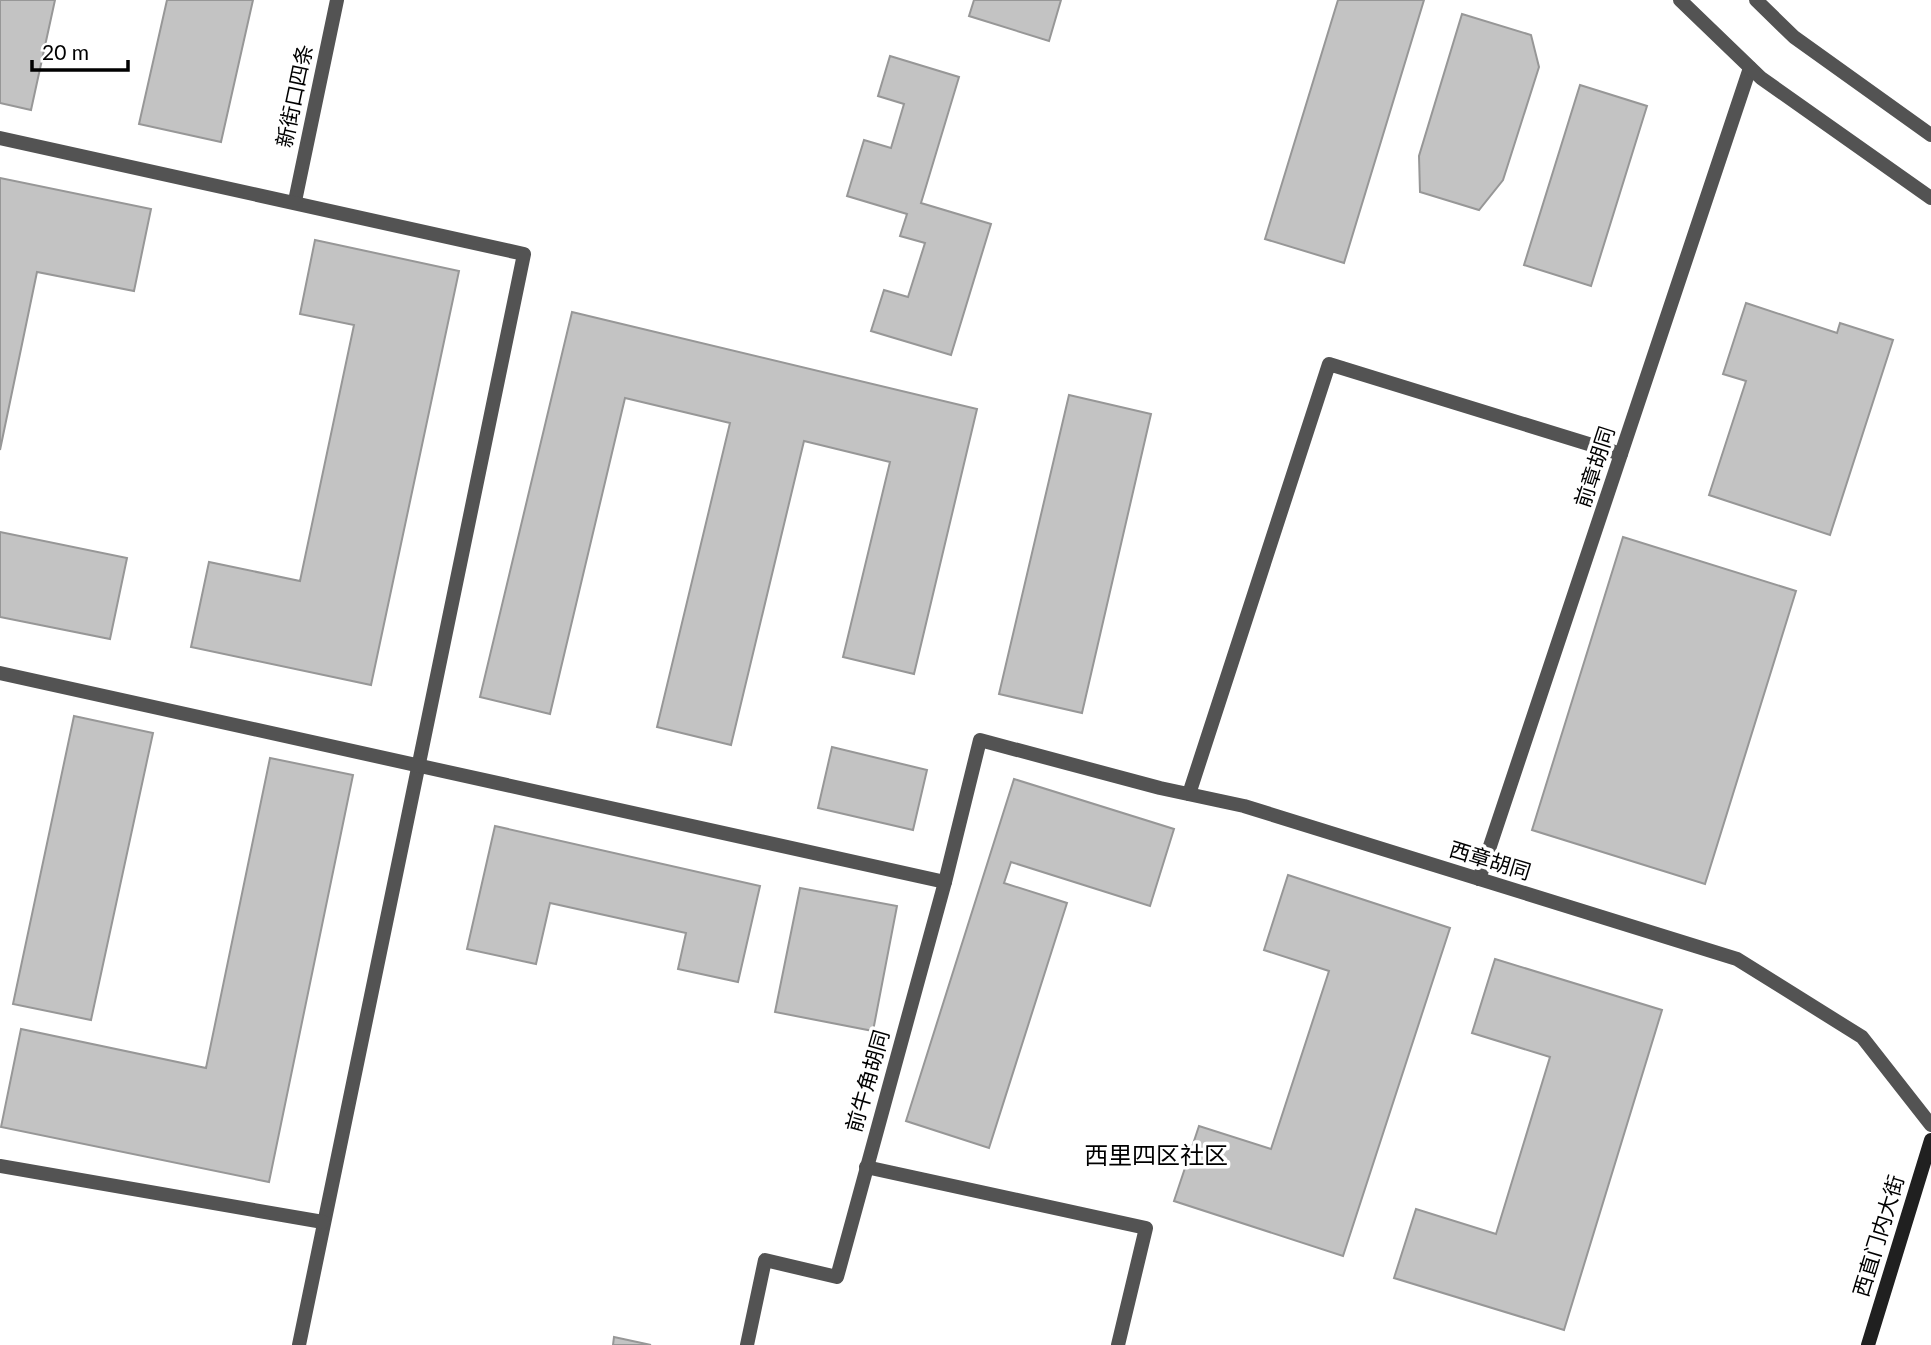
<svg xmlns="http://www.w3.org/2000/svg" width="1931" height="1345" viewBox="0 0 1931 1345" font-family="Lato,'Noto Sans SC',sans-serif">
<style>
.building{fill:#c3c3c3;stroke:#979797;stroke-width:2}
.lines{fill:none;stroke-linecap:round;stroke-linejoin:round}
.service{stroke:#535353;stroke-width:14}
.minor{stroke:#535353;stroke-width:14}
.tertiary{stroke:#535353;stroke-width:14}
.secondary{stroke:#202020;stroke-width:14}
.labels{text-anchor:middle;stroke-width:7;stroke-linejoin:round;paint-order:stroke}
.street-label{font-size:21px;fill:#000;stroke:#fff}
.quarter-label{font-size:24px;fill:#000;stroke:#fff}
</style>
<rect width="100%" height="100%" fill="#fff"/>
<!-- building -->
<g class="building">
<path d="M0 0H55L31 110 0 103Z"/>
<path d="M167 0H253L221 142 139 124Z"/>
<path d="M974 0H1061L1049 41 969 16Z"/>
<path d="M1338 0H1424L1344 263 1265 239Z"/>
<path d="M1462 14 1531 35 1539 67 1503 180 1479 210 1420 192 1419 156Z"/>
<path d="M890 56 959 77 921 203 991 224 951 355 871 331 884 290 908 297 925 243 900 236 907 214 847 196 864 140 891 148 904 104 878 96Z"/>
<path d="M1580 85 1647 106 1591 286 1524 265Z"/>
<path d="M0 178 151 209 134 291 37 272 0 450Z"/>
<path d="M315 240 459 271 371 685 191 647 209 562 300 581 354 325 300 314Z"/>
<path d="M1746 303 1837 333 1840 323 1893 340 1830 535 1709 495 1746 381 1723 374Z"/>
<path d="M572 312 977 409 914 674 843 657 890 462 804 441 731 745 657 727 730 423 625 398 550 714 480 697Z"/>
<path d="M1069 395 1151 414 1082 713 999 694Z"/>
<path d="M0 532 127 558 110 639 0 617Z"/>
<path d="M1623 537 1796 591 1705 884 1532 830Z"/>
<path d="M74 716 153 733 91 1020 13 1004Z"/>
<path d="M832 747 927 770 913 830 818 808Z"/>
<path d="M270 758 353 775 269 1182 1 1127 21 1029 206 1068Z"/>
<path d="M1014 779 1174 829 1150 906 1011 862 1004 883 1067 903 989 1148 906 1121Z"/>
<path d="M495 826 760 886 738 982 678 969 686 933 550 903 536 964 467 949Z"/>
<path d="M1288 875 1450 928 1343 1256 1174 1201 1199 1126 1271 1149 1329 971 1264 950Z"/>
<path d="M800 888 897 906 873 1031 775 1012Z"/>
<path d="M1495 959 1662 1010 1564 1330 1394 1278 1416 1209 1496 1234 1550 1057 1472 1033Z"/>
<path d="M614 1337 651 1345H613Z"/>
</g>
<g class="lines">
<!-- service -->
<g class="service">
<path d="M295 201 337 0"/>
<path d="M1189 794 1329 364 1621 454"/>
<path d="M866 1167 1146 1228 1118 1345"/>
</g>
<!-- minor -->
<g class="minor">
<path d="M0 138 524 254 299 1345"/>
<path d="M0 673 945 882"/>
<path d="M1479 879 1750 68"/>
<path d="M0 1166 323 1222"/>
<path d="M747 1345 765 1260 837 1277 945 882 980 740 1160 788 1244 806 1737 959 1862 1037 1931 1125"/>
</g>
<!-- tertiary -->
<g class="tertiary">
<path d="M1680 0 1761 78 1931 198"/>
<path d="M1756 0 1794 37 1931 135"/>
</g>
<!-- secondary -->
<path class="secondary" d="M1868 1345 1931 1140"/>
</g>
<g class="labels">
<!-- street labels -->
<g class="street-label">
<text transform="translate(295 96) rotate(-78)" y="7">新街口四条</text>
<text transform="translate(1595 467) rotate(-72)" y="7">前章胡同</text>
<text transform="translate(1490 861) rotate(17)" y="7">西章胡同</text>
<text transform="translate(868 1081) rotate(-74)" y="7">前牛角胡同</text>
<text transform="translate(1879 1236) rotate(-73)" y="7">西直门内大街</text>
</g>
<!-- quarter labels -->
<g class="quarter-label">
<text x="1156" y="1164">西里四区社区</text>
</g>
</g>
<!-- scale -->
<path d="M32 60v10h96v-10" fill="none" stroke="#000000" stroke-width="3.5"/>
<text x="42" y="60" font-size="21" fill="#000000" stroke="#ffffff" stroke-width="5" paint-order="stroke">20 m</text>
</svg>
